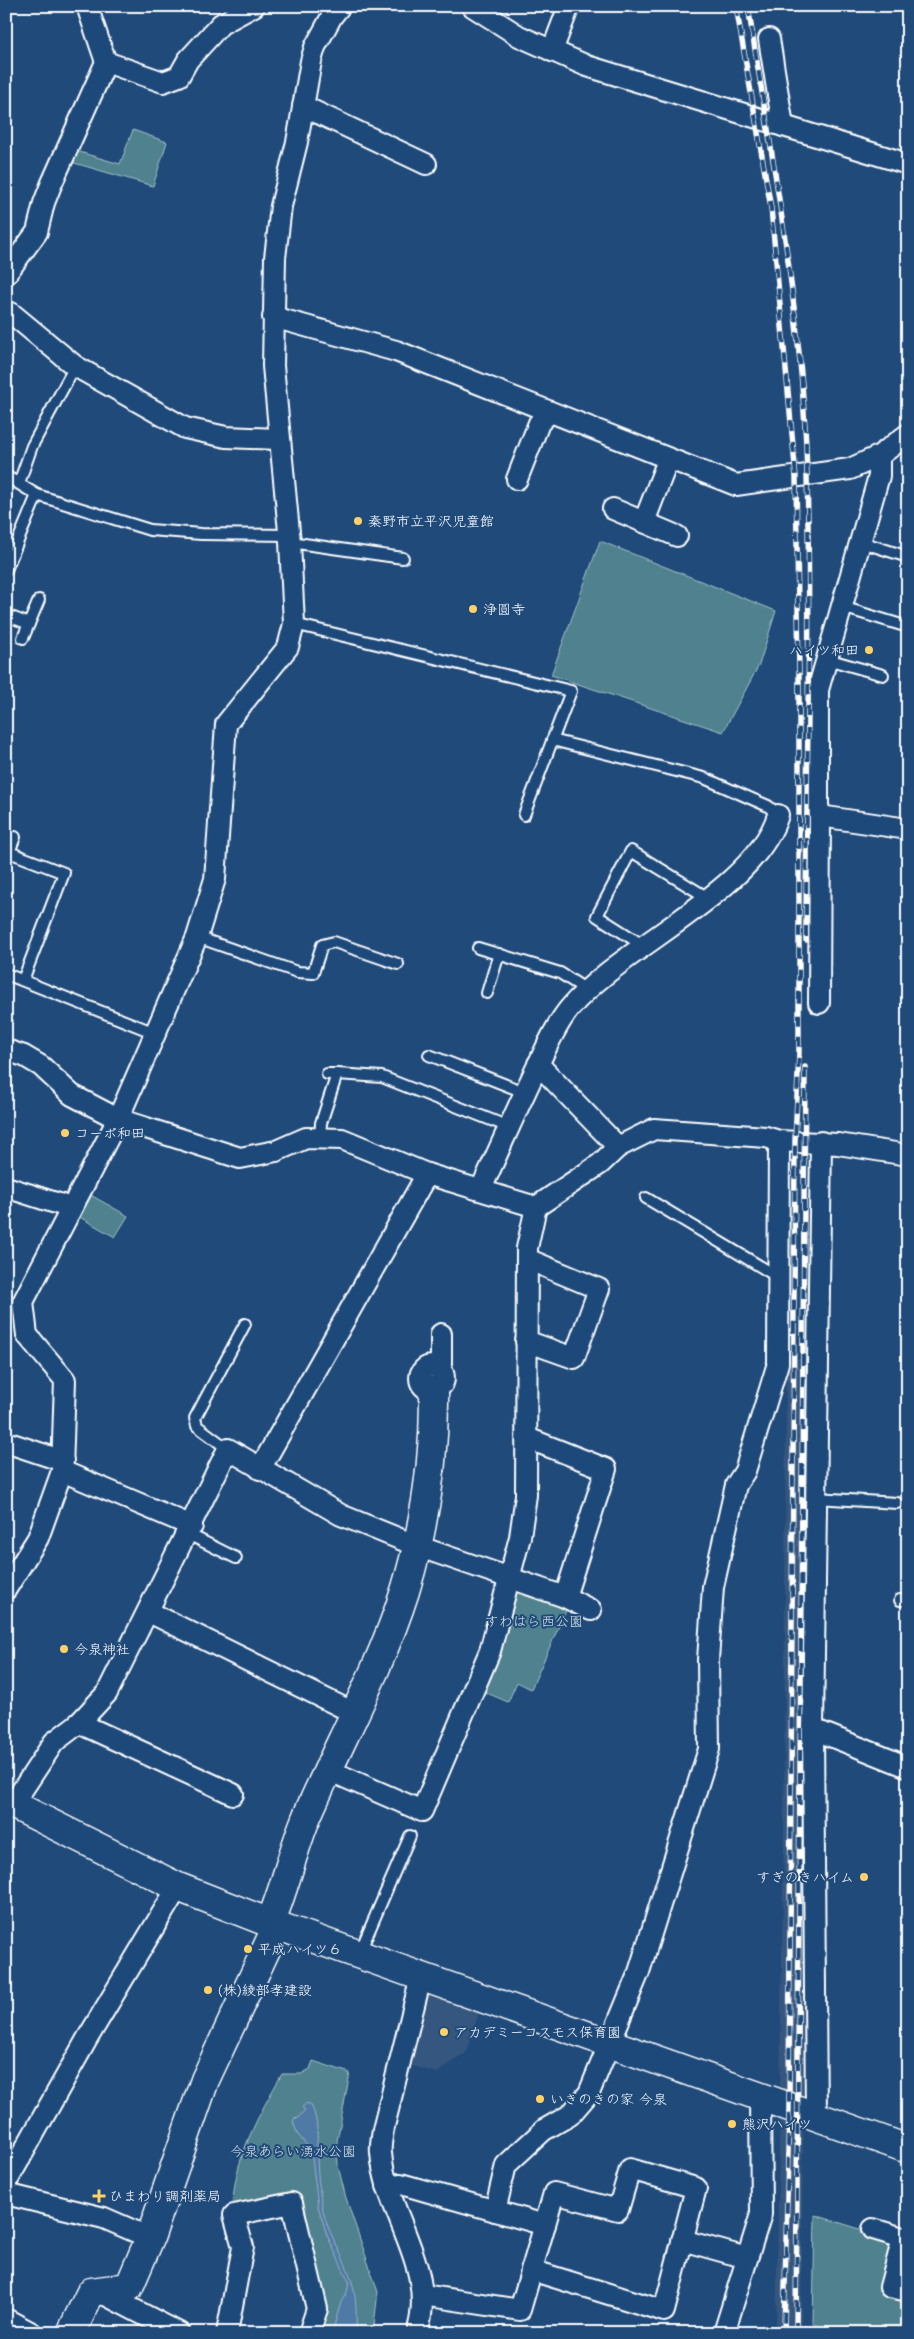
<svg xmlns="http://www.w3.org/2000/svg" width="914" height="2339" viewBox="0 0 914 2339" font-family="'Comic Neue','Klee One',sans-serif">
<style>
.built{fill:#35577e}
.green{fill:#4f828e;stroke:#a7c0c6}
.water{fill:#507aa5;stroke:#96afc9}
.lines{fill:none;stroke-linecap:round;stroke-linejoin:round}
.lane-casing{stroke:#fff;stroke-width:14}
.street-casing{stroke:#fff;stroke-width:24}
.secondary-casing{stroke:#fff;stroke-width:31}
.lane{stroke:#1f4a7a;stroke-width:10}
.street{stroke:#1f4a7a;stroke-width:20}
.secondary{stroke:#1f4a7a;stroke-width:28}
.rail-casing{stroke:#fff;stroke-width:5.5}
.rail{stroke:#1f4a7a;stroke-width:4;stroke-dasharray:11;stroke-linecap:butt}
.poi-dot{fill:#ffd166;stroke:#1f4a7a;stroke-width:2}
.labels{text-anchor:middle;stroke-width:4;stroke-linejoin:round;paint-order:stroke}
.poi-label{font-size:14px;fill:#fff;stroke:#1f4a7a;text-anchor:start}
.park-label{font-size:14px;fill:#d3e0e3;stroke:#1f4a7a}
</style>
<rect width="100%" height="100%" fill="#1f4a7a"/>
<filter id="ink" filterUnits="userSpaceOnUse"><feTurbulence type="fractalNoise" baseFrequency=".02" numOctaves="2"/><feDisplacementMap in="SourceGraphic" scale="10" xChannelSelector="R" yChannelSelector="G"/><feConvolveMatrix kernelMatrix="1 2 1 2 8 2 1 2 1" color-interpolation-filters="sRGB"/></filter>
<g filter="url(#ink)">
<!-- built -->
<g class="built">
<path d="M810 1357 801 2333H776L784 1829 786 1360Z"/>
<path d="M430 1995 479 2012 467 2052 437 2073 406 2064 424 1999Z"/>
</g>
<!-- green -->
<g class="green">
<path d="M133 130 167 142 153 186 71 162 76 151 120 164Z"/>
<path d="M600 541 776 611 759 665 723 732 551 675Z"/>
<path d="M87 1193 128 1216 115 1237 76 1215Z"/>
<path d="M524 1587 569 1604 531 1689 517 1682 508 1702 482 1691 515 1592Z"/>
<path d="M313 2061 350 2073 337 2141 338 2166 346 2198 378 2292 373 2333H316L324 2308 298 2195 233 2209C232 2162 259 2114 282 2074H301L310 2069Z"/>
<path d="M815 2215 892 2239 894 2242 880 2288 908 2297V2333H848L813 2324Z"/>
</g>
<!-- water -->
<path class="water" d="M307 2103 311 2105C319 2121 317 2136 317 2153 317 2170 319 2189 322 2206 329 2244 356 2267 356 2310 356 2317 357 2326 355 2333H332L341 2302 347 2292 349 2282 327 2235 318 2206 311 2150 298 2135 293 2122 295 2117 297 2119 305 2110 302 2107Z"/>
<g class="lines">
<!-- lane casing -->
<g class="lane-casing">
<g id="lane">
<path d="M6 476 37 495 150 530 201 534 289 535"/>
<path d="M19 483 32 446 75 366"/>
<path d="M290 542 403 558"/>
<path d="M861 542 908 557"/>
<path d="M6 570 37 495"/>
<path d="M842 607 908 627"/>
<path d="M6 615 29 624"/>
<path d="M294 624 571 691 524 815"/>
<path d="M23 638 39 600"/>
<path d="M827 659 883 675"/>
<path d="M552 740 704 778 768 806 778 815"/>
<path d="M9 852 64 873 23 980"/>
<path d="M6 860 15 837"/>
<path d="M197 937 297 972 313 973 322 945 334 942 398 964"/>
<path d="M644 946 597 916 631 851 708 898"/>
<path d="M478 948 560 973 588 991"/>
<path d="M6 974 155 1033"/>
<path d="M487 993 499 954"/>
<path d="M429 1055 524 1092"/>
<path d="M327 1074H337"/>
<path d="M320 1138 321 1123 337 1074 382 1077 509 1127"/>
<path d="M646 1198 778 1277"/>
<path d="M228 1449 197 1426 195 1418 245 1324"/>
<path d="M816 1498 897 1503"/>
<path d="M188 1534 236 1558"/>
<path d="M900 1600H908"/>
<path d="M359 1954 410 1836"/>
</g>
</g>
<!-- street casing -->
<g class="street-casing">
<g id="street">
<path d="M472 6 519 36 587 66 908 164"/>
<path d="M769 39 783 126"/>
<path d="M552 51 569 6"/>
<path d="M106 62 163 82 179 76 188 60 221 24 254 6"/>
<path d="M303 106 426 164"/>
<path d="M6 274 37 232 44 203 51 185 106 62 87 6"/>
<path d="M6 312 11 313 75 366 185 428 226 437 278 439"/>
<path d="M273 317 396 351 736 485 850 469 879 456 908 434"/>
<path d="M517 479 539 423 550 412"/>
<path d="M613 509 677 536"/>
<path d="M644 522 668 460"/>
<path d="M820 816 908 829"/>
<path d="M819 1003 820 816 818 805V690L879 476V456"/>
<path d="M6 1050 24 1056 41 1066 72 1095 118 1119 240 1158 276 1151 306 1138 342 1139 427 1174 536 1207"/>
<path d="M538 1064 618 1147"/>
<path d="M6 1187 62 1205"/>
<path d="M481 1189C500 1148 518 1106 538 1065 547 1046 556 1025 569 1009 621 946 754 892 778 815"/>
<path d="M526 1341 574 1358 599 1289 527 1259"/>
<circle cx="432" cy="1378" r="12"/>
<path d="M441 1370V1334"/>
<path d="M6 1442 63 1461"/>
<path d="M260 1469 427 1174"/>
<path d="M62 1471 192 1526"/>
<path d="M6 1589 38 1538 62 1471 65 1380 27 1335 23 1302 118 1119 197 937 215 879 226 724 288 647 294 624 290 542 273 366 275 258 281 206 297 142 311 61 315 47 332 16 340 6"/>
<path d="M565 1597 591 1610"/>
<path d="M149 1612 354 1713"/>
<path d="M79 1723 233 1794"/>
<path d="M813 1729 908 1767"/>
<path d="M328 1770 422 1811 490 1651 520 1537 526 1495 527 1248 536 1207 600 1164 618 1147 654 1129 766 1137 779 1141 838 1144 908 1155"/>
<path d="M13 1804 54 1742 79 1723 107 1693 228 1449 341 1515 417 1546 565 1597 606 1469 527 1438"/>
<path d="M816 2117 813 1729 821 1142"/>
<path d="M6 2183 87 2039 178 1887"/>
<path d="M387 2186 401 2184 545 2225"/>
<path d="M6 2194 104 2218 150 2238"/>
<path d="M495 2211 506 2165 544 2130 570 2115 589 2093 639 1972 709 1749 708 1660 713 1587 736 1485 745 1471 778 1363 779 1141"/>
<path d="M873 2229 903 2238 890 2287 908 2291"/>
<path d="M682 2240 747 2258"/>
<path d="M100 2292 179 2333"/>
<path d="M423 2295 520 2310 554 2193 618 2210 630 2169 696 2188 664 2311 531 2270"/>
<path d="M6 2319 32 2333"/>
<path d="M227 2333 243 2247 234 2215 292 2203 317 2309 309 2333"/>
<path d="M417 2333C438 2268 386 2216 381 2153 380 2146 382 2138 383 2130L421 1977"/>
<path d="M724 2333 761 2214 760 2097"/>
</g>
</g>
<!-- secondary casing -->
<g class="secondary-casing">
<g id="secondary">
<path d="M6 1801 178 1887 270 1923 908 2149"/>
<path d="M270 1923C285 1888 292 1852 307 1816 339 1743 381 1667 405 1591 425 1526 435 1458 434 1390"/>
<path d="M71 2333 91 2292 129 2287 150 2238 205 2080 277 1926"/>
</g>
</g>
<!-- lane -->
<use href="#lane" class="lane"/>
<!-- street -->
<use href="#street" class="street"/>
<!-- secondary -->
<use href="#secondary" class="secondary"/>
<!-- rail casing -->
<g class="rail-casing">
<g id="rail">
<path d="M736 6 771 208 796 477 799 673V1052L795 1141 789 2107 784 2333"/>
<path d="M748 6C771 152 799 298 806 445 812 610 806 775 806 940"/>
<path d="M796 2333 805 1067"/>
</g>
</g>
<!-- rail -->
<use href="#rail" class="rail"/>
</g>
</g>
<!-- markers -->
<g class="poi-dot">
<circle cx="358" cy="521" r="5"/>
<circle cx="473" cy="609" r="5"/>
<circle cx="869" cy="650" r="5"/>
<circle cx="65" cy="1133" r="5"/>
<circle cx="64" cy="1649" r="5"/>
<circle cx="864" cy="1877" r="5"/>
<circle cx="248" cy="1949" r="5"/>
<circle cx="208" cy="1990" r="5"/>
<circle cx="444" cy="2032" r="5"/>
<circle cx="540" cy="2099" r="5"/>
<circle cx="732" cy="2124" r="5"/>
<path d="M96.5 2188.5h5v5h5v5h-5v5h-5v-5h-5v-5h5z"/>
</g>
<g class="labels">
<!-- poi labels -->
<g class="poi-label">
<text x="368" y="526">秦野市立平沢児童館</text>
<text x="483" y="614">浄圓寺</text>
<text x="859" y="655" text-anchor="end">ハイツ和田</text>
<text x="75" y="1138">コーポ和田</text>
<text x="74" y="1654">今泉神社</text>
<text x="854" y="1882" text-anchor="end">すぎのきハイム</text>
<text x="258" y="1954">平成ハイツ６</text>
<text x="218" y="1995">(株)綾部孝建設</text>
<text x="454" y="2037">アカデミーコスモス保育園</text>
<text x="550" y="2104">いきのきの家 今泉</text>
<text x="742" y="2129">熊沢ハイツ</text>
<text x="109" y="2201">ひまわり調剤薬局</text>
</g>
<!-- park labels -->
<g class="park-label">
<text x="534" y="1626">すわはら西公園</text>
<text x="293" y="2156">今泉あらい湧水公園</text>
</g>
</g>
<!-- margin -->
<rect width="914" height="2339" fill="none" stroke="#1f4a7a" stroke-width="25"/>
<rect x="12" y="12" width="889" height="2314" fill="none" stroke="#fff" stroke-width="2" filter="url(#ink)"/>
</svg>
